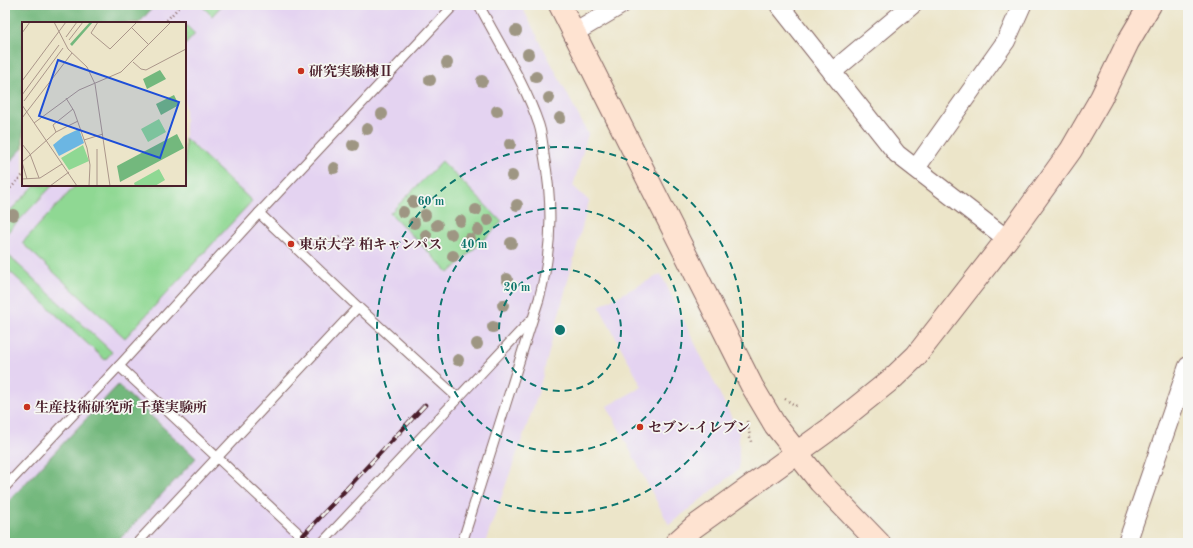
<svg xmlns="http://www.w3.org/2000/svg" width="1193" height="548" viewBox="0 0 1193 548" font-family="'Old Standard TT','Noto Serif JP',serif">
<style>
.built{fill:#e4d3f1;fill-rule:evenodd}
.green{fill:#8fd893;stroke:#6c7c5f}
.forest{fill:#73b87d;stroke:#5e6c54}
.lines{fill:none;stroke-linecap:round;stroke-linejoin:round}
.lane-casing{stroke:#836462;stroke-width:11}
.street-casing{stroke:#836462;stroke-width:20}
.secondary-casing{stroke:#836462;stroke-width:24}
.path{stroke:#836462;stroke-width:2.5;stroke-dasharray:1 3;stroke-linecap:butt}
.lane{stroke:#fff;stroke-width:9}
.street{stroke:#fff;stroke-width:18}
.secondary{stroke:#fee3d1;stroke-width:22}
.rail-casing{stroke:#4a1f2b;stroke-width:4.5}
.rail{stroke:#f6f6f2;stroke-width:3;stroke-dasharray:9;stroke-linecap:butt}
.tree{fill:#9e9683}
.ring{fill:none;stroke:#0f766e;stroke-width:2;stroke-dasharray:7 5}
.poi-dot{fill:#c8321e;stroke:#f6f6f2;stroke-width:1.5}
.labels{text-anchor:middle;stroke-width:3.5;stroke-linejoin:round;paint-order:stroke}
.poi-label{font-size:14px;font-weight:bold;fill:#4a1f2b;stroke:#f6f6f2;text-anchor:start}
.inset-road{fill:none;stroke:#ab968a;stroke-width:1}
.view{fill:#1d4ed8;fill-opacity:0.15;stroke:#1d4ed8;stroke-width:2}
.inset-edge{fill:none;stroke:#4a1f2b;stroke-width:2}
.centre{fill:#0f766e;stroke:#f6f6f2;stroke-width:2}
.ring-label{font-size:12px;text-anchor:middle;font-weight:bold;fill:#0f766e;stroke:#f6f6f2;stroke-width:3.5;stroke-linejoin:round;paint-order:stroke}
</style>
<rect width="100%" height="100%" fill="#f6f6f2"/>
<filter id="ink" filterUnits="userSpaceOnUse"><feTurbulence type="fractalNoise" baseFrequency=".025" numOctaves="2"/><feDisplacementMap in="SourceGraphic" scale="8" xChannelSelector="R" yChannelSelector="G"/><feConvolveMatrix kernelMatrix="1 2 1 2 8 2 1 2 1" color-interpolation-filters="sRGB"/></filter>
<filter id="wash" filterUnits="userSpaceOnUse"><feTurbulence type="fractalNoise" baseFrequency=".012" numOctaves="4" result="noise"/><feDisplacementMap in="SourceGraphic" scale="16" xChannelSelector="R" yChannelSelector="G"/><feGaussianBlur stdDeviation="0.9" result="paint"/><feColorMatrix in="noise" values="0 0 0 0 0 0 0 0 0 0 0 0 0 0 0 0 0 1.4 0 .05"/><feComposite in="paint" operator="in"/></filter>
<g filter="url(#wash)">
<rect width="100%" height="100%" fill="#ece5c9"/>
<!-- built -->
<g class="built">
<path d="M5 5H521L588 134 573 186 589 201 537 397 485 543H5ZM23 23H185V185H23Z"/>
<path d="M661 274 739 433V469L669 525 607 406 642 387 599 306Z"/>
</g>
<!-- green -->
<g class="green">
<path d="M203 5H222L212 16 202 6Z"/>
<path d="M186 25 195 34 185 45V26Z"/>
<path d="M185 138 252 201 125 338 22 243 76 185H185Z"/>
<path d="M442 161 502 222 449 273 390 213Z"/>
<path d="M35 185H53L5 235V216Z"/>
<path d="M7 254 112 352 105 360 5 267V258Z"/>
</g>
<!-- forest -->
<g class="forest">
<path d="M5 5H155L139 23H23V148L5 167Z"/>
<path d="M118 385 196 458 116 543H13L5 535V505Z"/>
</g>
</g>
<g filter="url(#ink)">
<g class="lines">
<!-- lane casing -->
<g class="lane-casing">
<g id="lane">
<path d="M259 213 358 307 458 398"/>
<path d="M119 366 309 543"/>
<path d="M5 487 119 366 259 213 454 5"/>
<path d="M137 543 358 307"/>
<path d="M322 543 531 320"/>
<path d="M462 543 539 299C552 252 553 203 544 155 543 145 542 134 539 125 525 83 499 44 479 5"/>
</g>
</g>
<!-- street casing -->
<g class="street-casing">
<g id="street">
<path d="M779 5 897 154 1007 239"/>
<path d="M574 33 621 5"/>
<path d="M832 72 912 5"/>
<path d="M916 168 1006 41 1022 5"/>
<path d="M1127 543 1188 366"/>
</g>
</g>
<!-- secondary casing -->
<g class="secondary-casing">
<g id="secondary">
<path d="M560 5 752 386 775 425 820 482 879 543"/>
<path d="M676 543 694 527 722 507 827 431 893 378 916 356 1007 239 1071 150 1101 98 1128 42 1150 5"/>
</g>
</g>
<!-- path -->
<g class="path">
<path d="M536 5 539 10"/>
<path d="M164 23 181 5"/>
<path d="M5 194 23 175"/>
<path d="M313 245 341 236"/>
<path d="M785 399 798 407"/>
<path d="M747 421 751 442"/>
</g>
<!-- lane -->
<use href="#lane" class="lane"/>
<!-- street -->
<use href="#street" class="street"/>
<!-- secondary -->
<use href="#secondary" class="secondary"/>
<!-- rail casing -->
<g class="rail-casing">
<path id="rail" d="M296 543 425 405"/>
</g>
<!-- rail -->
<use href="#rail" class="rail"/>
</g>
<!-- trees -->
<g class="tree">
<circle cx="516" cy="31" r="6"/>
<circle cx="528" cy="54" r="6"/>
<circle cx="447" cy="63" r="6"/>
<circle cx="536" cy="77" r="6"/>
<circle cx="430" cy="80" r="6"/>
<circle cx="482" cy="81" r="6"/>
<circle cx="549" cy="98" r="6"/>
<circle cx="497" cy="111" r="6"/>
<circle cx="382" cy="114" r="6"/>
<circle cx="560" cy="118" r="6"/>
<circle cx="367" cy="129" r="6"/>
<circle cx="510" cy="144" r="6"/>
<circle cx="353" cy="145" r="6"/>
<circle cx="334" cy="168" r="6"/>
<circle cx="512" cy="176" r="6"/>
<circle cx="413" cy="202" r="6"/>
<circle cx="517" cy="205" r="6"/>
<circle cx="476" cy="210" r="6"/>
<circle cx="403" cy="212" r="6"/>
<circle cx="13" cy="215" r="6"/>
<circle cx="425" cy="215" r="6"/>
<circle cx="488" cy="220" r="6"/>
<circle cx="460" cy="221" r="6"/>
<circle cx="414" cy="223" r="6"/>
<circle cx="437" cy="225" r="6"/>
<circle cx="478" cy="230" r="6"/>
<circle cx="451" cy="234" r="6"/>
<circle cx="426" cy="235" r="6"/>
<circle cx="469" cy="239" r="6"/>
<circle cx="511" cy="243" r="6"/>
<circle cx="453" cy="256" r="6"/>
<circle cx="507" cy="279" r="6"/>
<circle cx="503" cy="305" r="6"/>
<circle cx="493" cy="327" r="6"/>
<circle cx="477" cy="344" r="6"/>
<circle cx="458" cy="360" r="6"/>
</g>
</g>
<!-- distance rings -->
<g class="ring">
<circle cx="560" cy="330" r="61"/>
<circle cx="560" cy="330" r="122"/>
<circle cx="560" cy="330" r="183"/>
</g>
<!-- markers -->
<g class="poi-dot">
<circle cx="301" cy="71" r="4"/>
<circle cx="291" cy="244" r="4"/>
<circle cx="27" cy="407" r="4"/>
<circle cx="640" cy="427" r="4"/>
</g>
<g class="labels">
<!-- poi labels -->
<g class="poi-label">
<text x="309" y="76">研究実験棟Ⅱ</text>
<text x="299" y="249">東京大学 柏キャンパス</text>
<text x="35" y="412">生産技術研究所 千葉実験所</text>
<text x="648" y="432">セブン-イレブン</text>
</g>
</g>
<!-- overview -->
<g transform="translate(22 22)">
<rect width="164" height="164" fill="#ece5c9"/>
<path d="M137 97 144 110 126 120 119 107ZM61 123 67 139 47 148 39 136ZM137 147 143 158 133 164H113L112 161Z" fill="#8fd893"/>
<path d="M68 0H71L50 24 48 22ZM138 48 144 57 125 67 121 57ZM152 73 157 83 139 93 134 82ZM155 112 162 126 98 160 95 144Z" fill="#73b87d"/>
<path d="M57 107 62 121 37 134 31 123 42 114Z" fill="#6bb6e3"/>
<path class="inset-road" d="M32 0 46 27 65 45 73 62 88 164M76 0 69 11 88 27 115 0M110 6 127 23M0 11 8 0M44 15 55 0M47 18 61 0M111 40 119 47 124 48 164 27M0 59 44 0M0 73 37 23M44 76 52 89 65 126 68 143 67 164M2 79 41 26M0 83 55 164M0 96 50 31M12 101 57 68 99 50 149 0M34 110 31 103 51 87M62 118 81 112M0 122 8 132 17 156M75 127V164M0 140 34 110 56 99M0 140 5 157M0 157 18 156 40 142M28 164 47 150"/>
<path class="view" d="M36 38 157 80 138 136 17 94Z"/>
<rect width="164" height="164" class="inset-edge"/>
</g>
<circle cx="560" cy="330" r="6" class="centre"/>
<g class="ring-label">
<text x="431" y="205">60 m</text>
<text x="474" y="248">40 m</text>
<text x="517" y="291">20 m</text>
</g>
<!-- margin -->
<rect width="1193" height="548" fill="none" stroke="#f6f6f2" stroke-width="20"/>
</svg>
